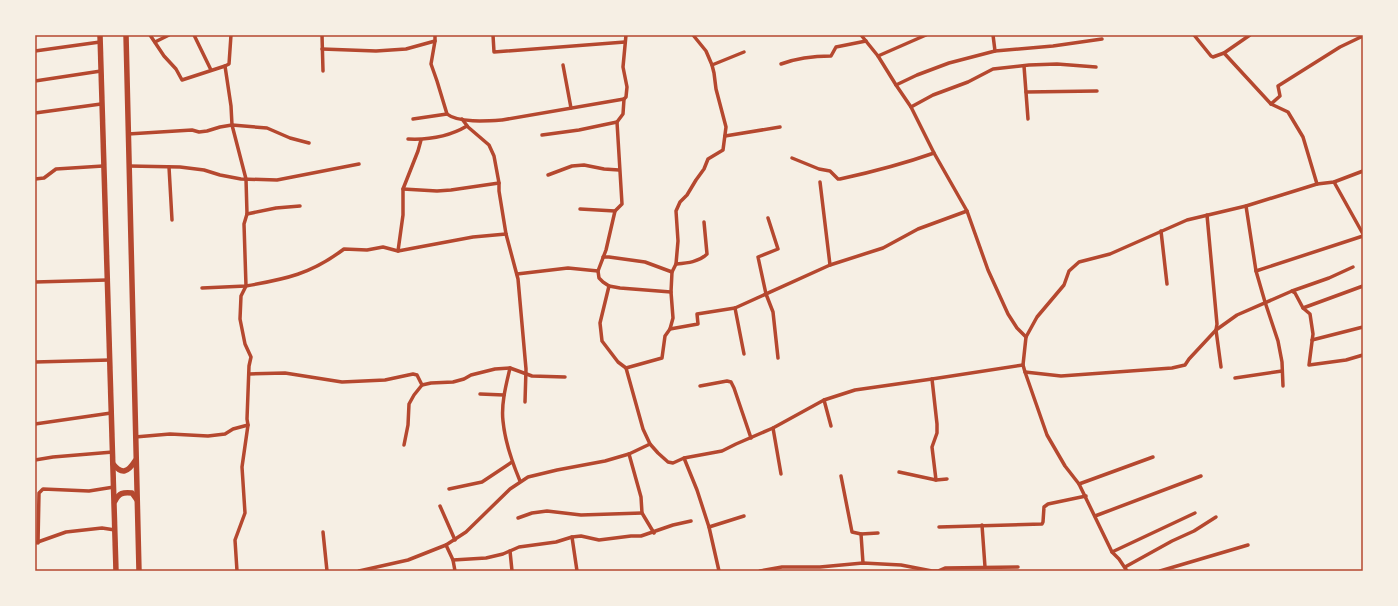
<svg xmlns="http://www.w3.org/2000/svg" width="1398" height="606" viewBox="0 0 1398 606" font-family="Rubik,sans-serif">
<style>
.lines{fill:none;stroke-linecap:round;stroke-linejoin:round}
.minor{stroke:#b5482f;stroke-width:3.5}
.primary{stroke:#b5482f;stroke-width:5.5}
.neatline{fill:none;stroke:#b5482f;stroke-width:1.5}
</style>
<rect width="100%" height="100%" fill="#f6efe4"/>
<g class="lines">
<!-- minor -->
<g class="minor">
<path d="M150 35 164 56 176 69 182 80 225 66 229 64 231 35"/>
<path d="M194 35 211 70"/>
<path d="M322 35 323 71"/>
<path d="M435 35V41L431 64 437 81 447 114C458 123 487 121 502 120L624 99"/>
<path d="M493 35 494 52 625 42"/>
<path d="M626 35 623 67 627 87 626 97 624 99 623 114 617 122 622 204 615 211 606 250 598 271 599 278 603 282 609 286 620 288 671 292"/>
<path d="M861 35 878 56 896 85 911 107 934 153 967 211 988 270 1008 314 1017 328 1026 337"/>
<path d="M993 35 995 51"/>
<path d="M1194 35 1211 56 1213 57 1224 53 1250 35"/>
<path d="M155 42 169 35"/>
<path d="M322 49 376 51 406 49 435 41"/>
<path d="M35 51 100 42"/>
<path d="M1224 53 1271 104 1288 112 1303 137 1317 184"/>
<path d="M878 56 926 35"/>
<path d="M781 64C797 58 814 56 831 56L836 47 866 41"/>
<path d="M563 65 571 108"/>
<path d="M712 65 744 52"/>
<path d="M1024 66 1028 119"/>
<path d="M35 81 101 71"/>
<path d="M896 85 917 75 949 63 995 51 1053 46 1102 39"/>
<path d="M1026 92 1097 91"/>
<path d="M1271 104 1280 96 1278 86 1340 47 1363 36"/>
<path d="M911 107 933 95 968 82 993 69 1029 65 1057 64 1096 67"/>
<path d="M35 113 101 104"/>
<path d="M413 119 447 114"/>
<path d="M462 119 468 127 489 145 494 156 499 183V191L506 234 518 279 526 369 525 402"/>
<path d="M128 134 192 130 199 132 207 131 220 127 232 125 267 128 290 138 309 143"/>
<path d="M542 135 579 130 617 122"/>
<path d="M725 136 780 127"/>
<path d="M408 139C429 140 450 136 467 126"/>
<path d="M792 158 819 169 830 171 838 179H840C872 172 903 164 934 153"/>
<path d="M129 166 180 167 204 170 220 175 241 179 277 180 359 164"/>
<path d="M169 167 172 220"/>
<path d="M548 175 572 166 584 165 604 169 619 170"/>
<path d="M35 179 44 178 56 169 103 166"/>
<path d="M820 182 830 265"/>
<path d="M1334 182 1363 234"/>
<path d="M403 189 437 191 451 190 499 183"/>
<path d="M1246 206 1256 271 1265 302 1278 341 1282 362 1283 386"/>
<path d="M580 209 615 211"/>
<path d="M247 214 276 208 300 206"/>
<path d="M1207 215 1217 324 1216 330 1221 367"/>
<path d="M768 218 778 249 758 257 766 294 773 312 778 358"/>
<path d="M1161 231 1167 284"/>
<path d="M398 251 403 215V189L418 151 421 140"/>
<path d="M603 257H609L645 262 672 272"/>
<path d="M676 264C687 263 699 262 707 254L704 222"/>
<path d="M1256 271 1363 236"/>
<path d="M517 274 568 268 598 271"/>
<path d="M35 282 107 280"/>
<path d="M609 286 600 323 602 341 618 362 626 368 643 429 650 444 658 453 668 462 673 463 684 458 722 451 736 444 773 428 824 400 855 390 932 379 1023 365"/>
<path d="M202 288 246 286 244 224 247 214 246 179 232 125 231 106 225 66"/>
<path d="M1292 291 1329 278 1353 267"/>
<path d="M735 308 744 354"/>
<path d="M1303 308 1363 286"/>
<path d="M670 329 698 324 697 314 735 308 830 265 883 248 918 229 967 211"/>
<path d="M1312 340 1363 327"/>
<path d="M35 362 110 360"/>
<path d="M510 368C506 385 501 404 503 421 505 442 512 462 520 481"/>
<path d="M626 368 662 358 665 336 670 329 673 318 671 292 672 272 676 264 678 241 676 211 680 202 687 195 696 180 704 169 708 159 723 150 726 127 716 89 714 73 712 65 706 51 693 35"/>
<path d="M1025 372 1061 376 1172 368 1185 365 1189 359 1216 330 1237 315 1292 291 1295 293 1303 308 1310 314 1313 334 1309 365 1346 360 1363 355"/>
<path d="M249 374 285 373 342 382 385 380 413 374 417 375 422 385"/>
<path d="M1235 378 1282 371"/>
<path d="M932 379 937 424V433L932 447 936 480"/>
<path d="M700 386 727 381 731 382 734 388 751 438"/>
<path d="M480 394 504 395"/>
<path d="M824 400 831 426"/>
<path d="M35 424 111 413"/>
<path d="M773 428 781 474"/>
<path d="M135 437 170 434 208 436 225 434 233 429 248 425"/>
<path d="M404 445 408 425 409 404 414 395 422 385 431 383 453 382 464 379 471 375 495 369 510 368 532 376 565 377"/>
<path d="M629 454 641 497 642 513 654 533"/>
<path d="M684 458 697 490 709 527 719 571"/>
<path d="M35 460 53 457 113 452"/>
<path d="M899 472 936 480 947 479"/>
<path d="M841 476 852 532 861 534 878 533"/>
<path d="M1079 484 1153 457"/>
<path d="M449 489 482 482 512 462"/>
<path d="M440 506 455 540"/>
<path d="M1095 516 1201 476"/>
<path d="M518 518 532 513 547 511 581 515 642 513"/>
<path d="M982 525 985 567"/>
<path d="M709 527 744 516"/>
<path d="M939 527 1042 524 1043 522 1044 507 1048 504 1086 496"/>
<path d="M323 532 327 571"/>
<path d="M861 534 863 563"/>
<path d="M572 537 577 571"/>
<path d="M35 543 66 532 102 528 115 530"/>
<path d="M38 543 39 493 43 489 89 491 114 487"/>
<path d="M446 545 453 560 455 571"/>
<path d="M510 551 512 571"/>
<path d="M1112 552 1195 513"/>
<path d="M453 560 486 558 503 554 519 547 556 542 572 537 581 536 599 540 631 536H641L673 525 691 521"/>
<path d="M1125 567 1172 541 1194 531 1216 517"/>
<path d="M237 571 235 540 245 513 242 467 248 425 247 419 249 366 251 357 245 344 240 319 241 296 246 286C286 279 311 274 344 249L367 250 383 247 398 251 473 237 506 234"/>
<path d="M359 571 408 560 446 545 466 532 510 489 528 477 557 470 605 461 629 454 650 444"/>
<path d="M760 571 782 567H820L863 563 901 565 932 571H938L945 568 1018 567"/>
<path d="M1127 571 1119 559 1112 552 1079 484 1065 466 1047 435 1025 372 1023 365 1026 337 1037 317 1064 285 1069 271 1079 262 1110 254 1187 220 1246 206 1317 184 1334 182 1363 171"/>
<path d="M1160 571 1248 545"/>
</g>
<!-- primary -->
<g class="primary">
<path d="M100 35 116 571"/>
<path d="M126 35 139 571"/>
<path d="M113 464C122 475 128 472 135 461"/>
<path d="M115 501C119 493 123 492 132 493L137 500"/>
</g>
</g>
<!-- border -->
<rect width="1398" height="606" fill="none" stroke="#f6efe4" stroke-width="72"/>
<rect x="36" y="36" width="1326" height="534" class="neatline"/>
</svg>
